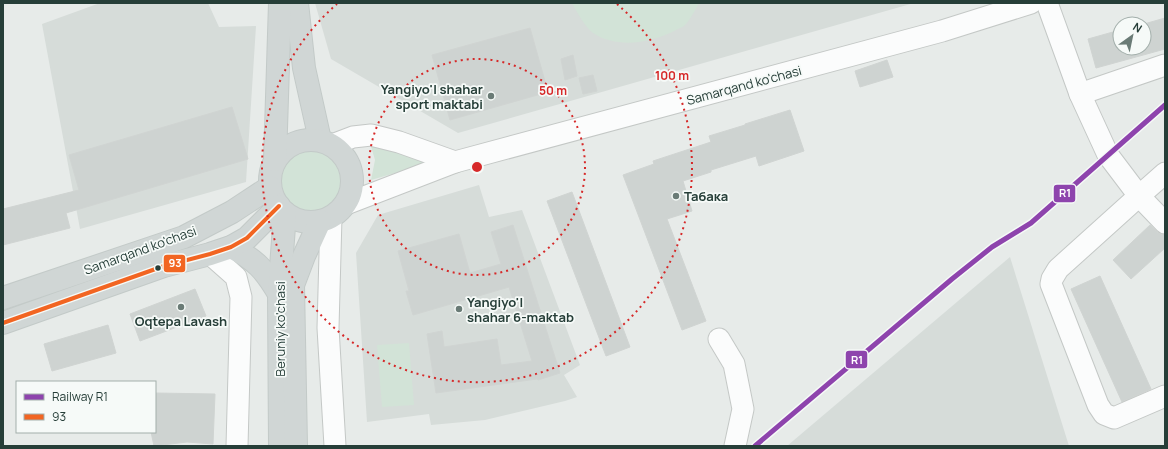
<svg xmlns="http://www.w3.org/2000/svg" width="1168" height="449" viewBox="0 0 1168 449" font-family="Manrope,sans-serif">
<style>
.built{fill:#d6dcd9}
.green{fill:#d2e3d7}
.building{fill:#ced3d1;stroke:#d0d4d2}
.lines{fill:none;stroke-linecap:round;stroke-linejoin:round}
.minor-casing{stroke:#c4c8c6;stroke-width:23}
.major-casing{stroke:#c3cac8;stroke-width:24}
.minor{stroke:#fbfcfc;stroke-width:21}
.major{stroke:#d0d6d5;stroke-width:22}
.bus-1-casing{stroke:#f6faf8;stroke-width:7}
.bus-1{stroke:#f26522;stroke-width:4}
.rail-1-casing{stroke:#f6faf8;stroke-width:8}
.rail-1{stroke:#8e44ad;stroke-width:5}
.ring{fill:none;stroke:#d62828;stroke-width:2;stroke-dasharray:2 4}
.poi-dot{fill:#6a7b76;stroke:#f6faf8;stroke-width:1.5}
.bus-dot{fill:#263e38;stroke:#f6faf8;stroke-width:1.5}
.labels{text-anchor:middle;stroke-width:3.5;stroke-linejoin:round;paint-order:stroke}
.street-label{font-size:13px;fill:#263e38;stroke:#f6faf8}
.poi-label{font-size:13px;font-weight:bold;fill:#263e38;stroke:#f6faf8;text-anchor:start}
.centre{fill:#d62828;stroke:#f6faf8;stroke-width:2}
.ring-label{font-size:12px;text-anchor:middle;font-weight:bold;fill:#d62828;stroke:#f6faf8;stroke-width:3.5;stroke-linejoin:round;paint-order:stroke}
.line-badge{stroke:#f6faf8;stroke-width:1.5}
.badge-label{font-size:11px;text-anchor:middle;font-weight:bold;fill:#fff}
</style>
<rect width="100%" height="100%" fill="#e7ebe9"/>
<!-- built -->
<g class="built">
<path d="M100 3H208L219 27 256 26 246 182 80 229 42 24Z"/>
<path d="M315 3H914L458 133 331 59Z"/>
<path d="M479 185 489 217 522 210 580 365 564 375 577 397 565 401 485 420 431 425 429 414 367 422 356 253 378 215Z"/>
<path d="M1010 257 1069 446H787Z"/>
</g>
<!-- green -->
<g class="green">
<path d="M572 3H699C695 10 691 18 686 24 684 27 679 28 676 30 652 43 617 49 593 33 585 27 577 12 572 3Z"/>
<path d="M370 143 430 163 371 180 375 160Z"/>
<circle cx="311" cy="180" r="32"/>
<path d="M409 343 414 405 382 407 377 345Z"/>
</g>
<!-- building -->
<g class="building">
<path d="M1165 18V49L1096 68 1088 39 1120 30V48H1144V24Z"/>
<path d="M530 28 548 92 450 120 432 55Z"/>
<path d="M573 55 577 76 565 80 561 59Z"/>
<path d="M887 60 893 77 860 87 855 71Z"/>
<path d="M593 75 597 91 583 94 579 78Z"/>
<path d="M232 107 248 159 66 213 70 228 3 245V209L79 190 69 155Z"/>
<path d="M790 110 804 151 759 166 756 156 711 170V172L683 181 692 211 667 219 706 321 682 330 623 175 654 164 653 161 711 142 709 136 745 125V124Z"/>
<path d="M572 192 630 347 606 356 547 201Z"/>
<path d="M513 225 560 373 538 380 537 379 436 393 427 334 442 331 444 347 497 339 501 365 532 361 509 287 413 315 406 291H409L398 251 459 234 470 273 501 264 491 232Z"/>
<path d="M1150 225 1157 232 1161 234 1165 235V248L1131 279 1113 260Z"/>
<path d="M1100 276 1151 389 1122 402 1071 289Z"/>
<path d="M195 289 206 316 140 341 130 314Z"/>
<path d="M108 325 116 353 52 371 44 344Z"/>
<path d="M155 393 215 394 213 444 187 442 154 446 151 432H155Z"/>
</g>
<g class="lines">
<!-- minor casing -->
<g class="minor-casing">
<g id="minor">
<path d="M1047 3 1080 94 1108 155 1139 196 1165 173"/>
<path d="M1080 94 1165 65"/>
<path d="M332 145 353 137 371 135 399 142 455 162"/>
<path d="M346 204 455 162 942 31 1031 3"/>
<path d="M331 217 328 328 335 446"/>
<path d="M1165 223 1139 196 1058 269 1052 279 1051 284 1098 405 1104 414 1114 418 1165 396"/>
<path d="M210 254 236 277 241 297 237 446"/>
<path d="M719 339 734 364 743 409 735 446"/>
</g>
</g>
<!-- major casing -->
<g class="major-casing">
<g id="major">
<path d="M297 3 304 68 320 140"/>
<circle cx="311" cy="181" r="41"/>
<path d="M275 160 280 3"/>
<path d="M231 247C256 260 265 270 279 294"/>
<path d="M3 298 184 237 232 212 270 187"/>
<path d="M3 323 164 266 210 254 231 247 247 238 279 206"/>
<path d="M280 446 279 294 285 213"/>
<path d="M296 446 293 285 304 256 320 221"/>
</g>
</g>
<!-- minor -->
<use href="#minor" class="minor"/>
<!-- major -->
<use href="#major" class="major"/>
<!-- bus-1 casing -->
<g class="bus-1-casing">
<path id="bus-1" d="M3 323 164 266 210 254 231 247 247 238 279 206"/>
</g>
<!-- bus-1 -->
<use href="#bus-1" class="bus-1"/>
<!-- rail-1 casing -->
<g class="rail-1-casing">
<path id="rail-1" d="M755 446 952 279 992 247 1031 223 1165 105"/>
</g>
<!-- rail-1 -->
<use href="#rail-1" class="rail-1"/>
</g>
<!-- distance rings -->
<g class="ring">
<circle cx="477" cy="167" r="108"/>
<path d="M617 4A215 215 0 1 1 337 4"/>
</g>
<!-- markers -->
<g class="poi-dot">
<circle cx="491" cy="96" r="4"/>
<circle cx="676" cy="196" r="4"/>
<circle cx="181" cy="307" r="4"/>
<circle cx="459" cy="309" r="4"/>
</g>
<circle class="bus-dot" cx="158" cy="268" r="3.5"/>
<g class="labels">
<!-- street labels -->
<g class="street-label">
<text transform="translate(744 85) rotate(-15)" y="5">Samarqand ko'chasi</text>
<text transform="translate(140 250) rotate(-20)" y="5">Samarqand ko'chasi</text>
<text transform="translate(280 329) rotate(-90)" y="5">Beruniy ko'chasi</text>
</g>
<!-- poi labels -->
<g class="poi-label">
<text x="483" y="94" text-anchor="end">Yangiyo'l shahar<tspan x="483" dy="15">sport maktabi</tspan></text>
<text x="684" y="201">Табака</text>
<text x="467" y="307">Yangiyo'l<tspan x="467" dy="15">shahar 6-maktab</tspan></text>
<text x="181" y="326" text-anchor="middle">Oqtepa Lavash</text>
</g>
</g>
<circle cx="477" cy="167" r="6" class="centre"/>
<g class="ring-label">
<text x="672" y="80">100 m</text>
<text x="553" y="95">50 m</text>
</g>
<g class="line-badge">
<rect x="1053" y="184" width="23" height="19" rx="4" fill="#8e44ad"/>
<rect x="163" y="254" width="23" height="19" rx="4" fill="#f26522"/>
<rect x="845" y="350" width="23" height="19" rx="4" fill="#8e44ad"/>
</g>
<g class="badge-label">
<text x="1065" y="197">R1</text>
<text x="175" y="267">93</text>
<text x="857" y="364">R1</text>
</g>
<!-- border -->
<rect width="1168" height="449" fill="none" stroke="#263e38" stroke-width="8"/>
<!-- legend -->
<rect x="16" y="381" width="140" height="52" fill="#f6faf8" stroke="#a3afab"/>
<rect x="24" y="394" width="20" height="6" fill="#8e44ad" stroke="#a3afab"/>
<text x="52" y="401" font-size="12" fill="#263e38">Railway R1</text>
<rect x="24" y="414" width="20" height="6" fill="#f26522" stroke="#a3afab"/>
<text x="52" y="421" font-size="12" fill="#263e38">93</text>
<!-- north arrow -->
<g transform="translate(1132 36) rotate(33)"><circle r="19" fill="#f6faf8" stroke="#a3afab"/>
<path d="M0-3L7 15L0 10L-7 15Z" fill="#6a7b76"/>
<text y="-6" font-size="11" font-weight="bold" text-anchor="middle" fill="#263e38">N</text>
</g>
</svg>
